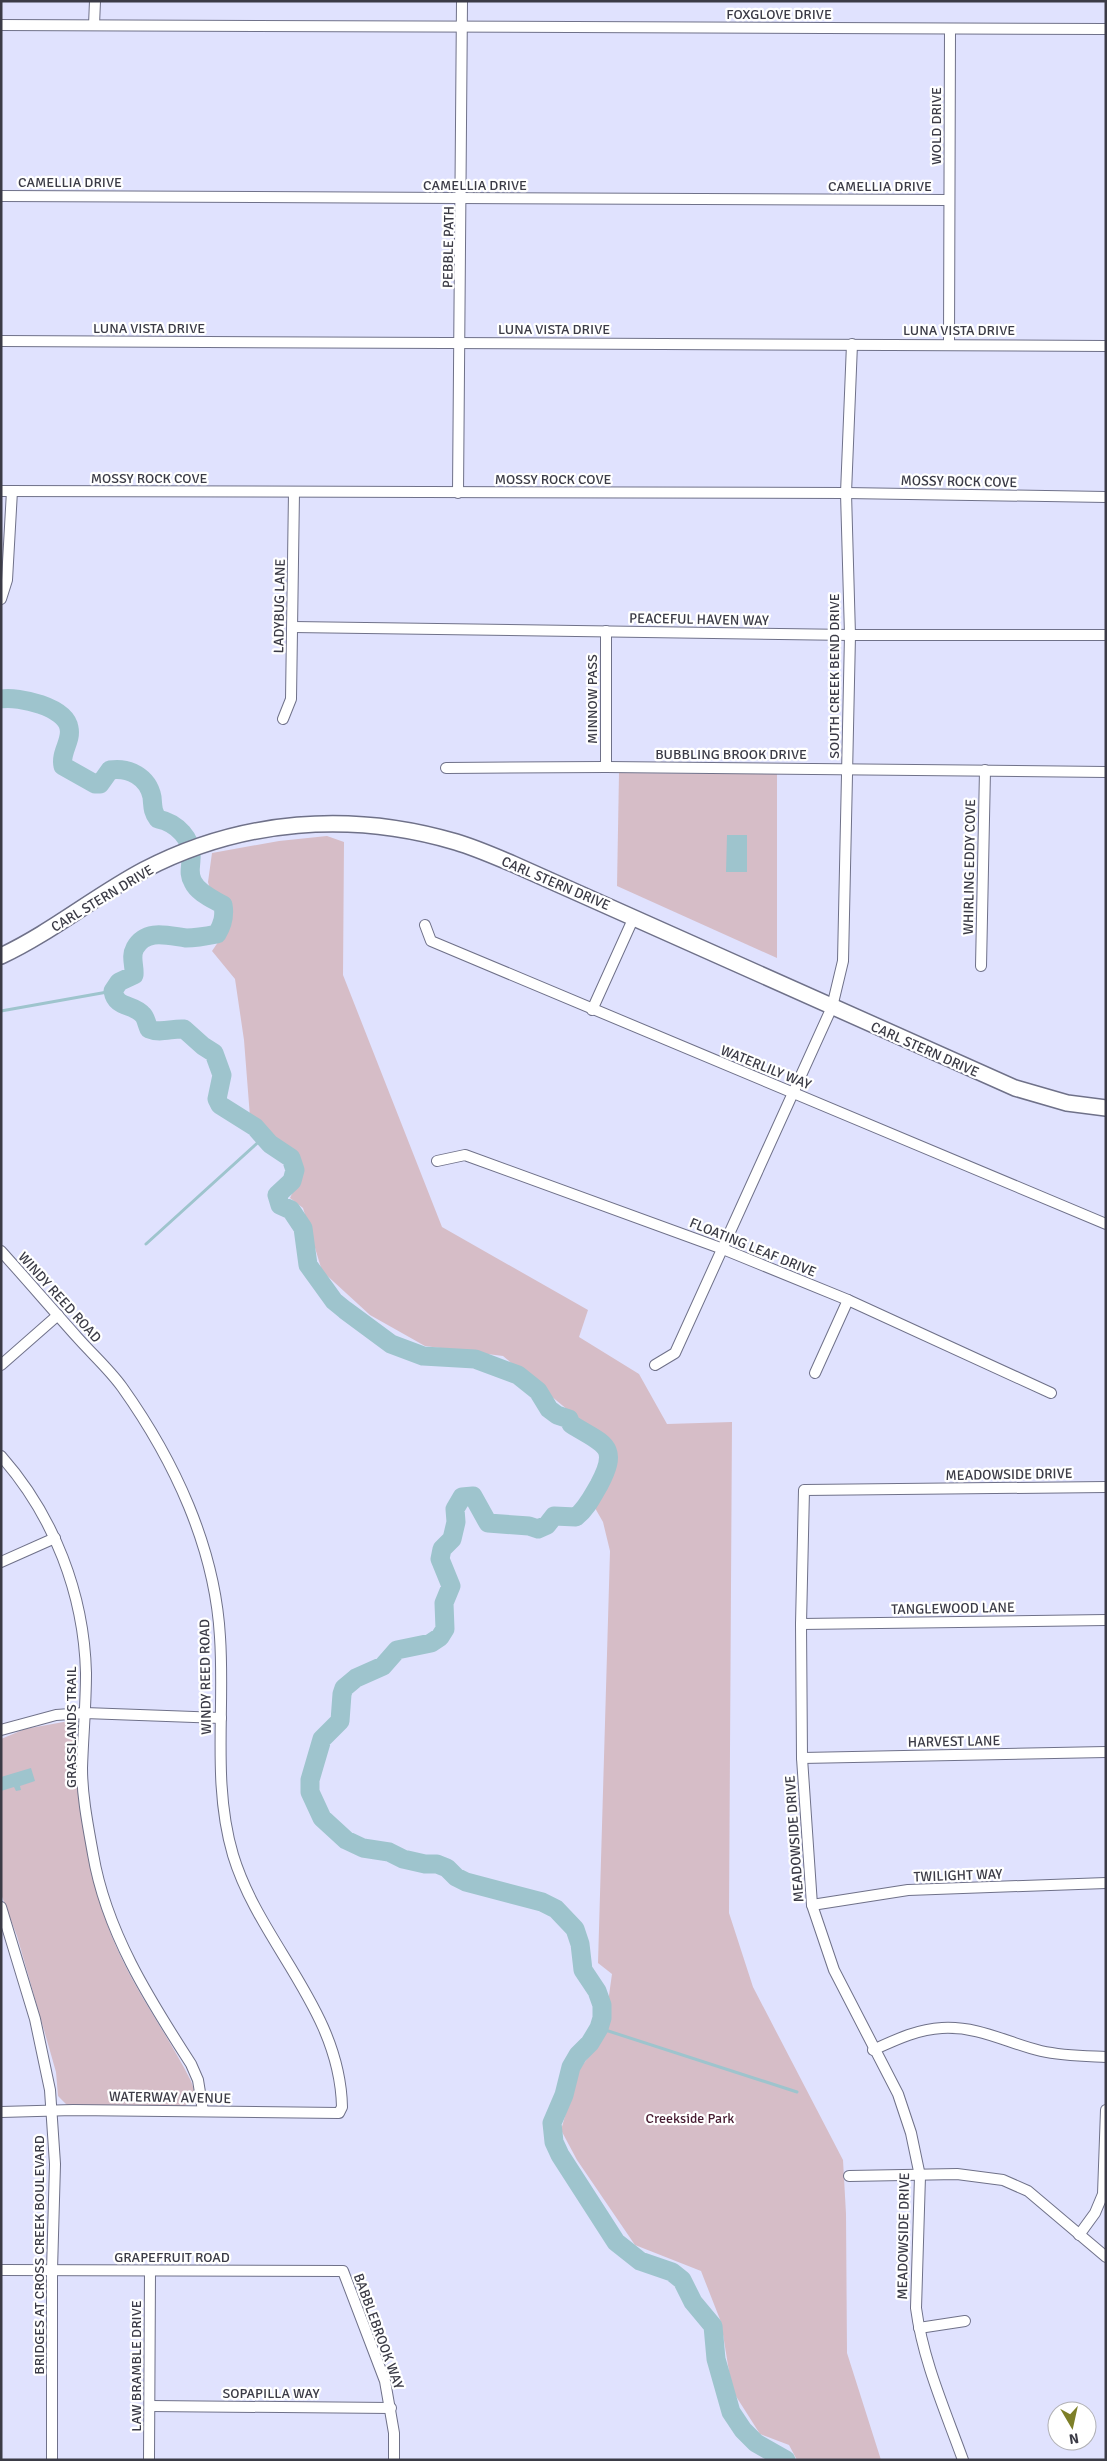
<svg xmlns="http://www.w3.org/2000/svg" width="1107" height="2461" viewBox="0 0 1107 2461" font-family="Signika,sans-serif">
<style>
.green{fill:#d6bdc7}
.water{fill:#9ec4cd}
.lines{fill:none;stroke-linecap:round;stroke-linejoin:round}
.stream{stroke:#9ec4cd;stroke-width:3}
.river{stroke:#9ec4cd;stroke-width:19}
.street-casing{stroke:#6f7189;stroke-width:12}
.secondary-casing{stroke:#6f7189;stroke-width:18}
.street{stroke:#fff;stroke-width:10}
.secondary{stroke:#fff;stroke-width:15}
.labels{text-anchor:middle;stroke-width:4.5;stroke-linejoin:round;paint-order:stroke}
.street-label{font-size:14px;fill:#3b3b46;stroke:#fff}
.park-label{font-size:14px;fill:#471b31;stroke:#fff}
</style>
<rect width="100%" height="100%" fill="#e0e2fe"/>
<!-- green -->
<g class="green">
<path d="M619 773 777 774V958L617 886Z"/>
<path d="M327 836 344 842 343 975 442 1227 588 1310 579 1337 639 1374 667 1424 732 1422 729 1913 753 1987 843 2160 846 2214 847 2353 881 2460H797L789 2445 760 2434 732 2390 721 2322 701 2271 635 2245 577 2160 561 2130 578 2071 603 2038 612 1974 598 1963 610 1551 603 1522 595 1508 616 1453 592 1430 503 1356 425 1346 370 1315 322 1271 303 1208 290 1198 303 1170 293 1151 275 1140 250 1117 244 1040 235 979 212 951 225 932 229 906 211 893 208 882 212 853 279 841Z"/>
<path d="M69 1721 76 1729C77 1809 87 1886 122 1959 142 2001 170 2039 191 2081L195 2093 193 2100 184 2106 67 2105 58 2096 56 2072 48 2044 17 1936 1 1894V1739L25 1729Z"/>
</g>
<!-- water -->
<g class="water">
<path d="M727 835H747V872H726Z"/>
<path d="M31 1768 35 1781 20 1786 21 1790 16 1791 14 1787 1 1791V1777Z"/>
</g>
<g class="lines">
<!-- stream -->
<g class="stream">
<path d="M1 1011 113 991"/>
<path d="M146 1244 264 1137"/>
<path d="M599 2028 797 2092"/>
</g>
<!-- river -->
<path class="river" d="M1 699C19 696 66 707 69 728 72 741 60 752 63 766L95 784H100L110 770C129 767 148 777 152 797 153 806 152 811 158 819 177 823 193 839 191 859 191 867 188 874 193 882 198 893 213 899 223 905 225 916 223 924 217 934 207 936 197 938 186 938 169 936 146 928 135 948 130 957 135 966 134 975L119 982 113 991C116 1009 133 1003 143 1015 146 1018 147 1025 149 1029 161 1034 172 1028 184 1029L203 1046 214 1053 222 1075 217 1099 220 1105 255 1127 270 1144 291 1158 295 1170 292 1181 277 1195 280 1205 291 1210 303 1228 308 1265 334 1301 345 1310 391 1344 423 1356 475 1359 518 1375 538 1391 549 1409 557 1415 569 1419 571 1424C602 1444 621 1444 599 1485 592 1497 587 1508 576 1517L554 1516 547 1525 538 1529 529 1526 488 1523 473 1496 462 1497 455 1509 456 1522 452 1539 442 1549 440 1559 451 1586 444 1603 445 1629 440 1637 431 1643 397 1650 383 1666 356 1678 344 1688 342 1694 340 1721 322 1739 310 1780V1792L322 1818 346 1840 363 1848 389 1852 403 1859 425 1864H437L447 1868 456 1877 466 1882 542 1902 556 1909 575 1929 580 1944 583 1970 597 1991 602 2005V2018L599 2028 590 2043 578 2055 571 2067 564 2095 552 2123 554 2142 560 2155 616 2242 640 2261 672 2272 682 2280 693 2302 713 2326 716 2359 731 2412 743 2430 756 2443 786 2460"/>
<!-- street casing -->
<g class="street-casing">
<g id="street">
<path d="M1 25 1106 29"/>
<path d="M94 25 95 1"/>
<path d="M1 196 949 200"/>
<path d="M1 341 1106 346"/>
<path d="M949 344 950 29"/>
<path d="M1 491 846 493 1106 497"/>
<path d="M458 493 462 1"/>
<path d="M1 599 7 580 12 491"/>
<path d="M293 627 850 635H1106"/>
<path d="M283 719 291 699 294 492"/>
<path d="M606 767V631"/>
<path d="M446 768 606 767 1106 772"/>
<path d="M425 925 431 941 1106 1224"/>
<path d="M981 966 985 770"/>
<path d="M592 1010 634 917"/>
<path d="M437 1161 465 1155 723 1249 848 1300 1051 1393"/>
<path d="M1 1251C27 1280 52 1309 77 1337 92 1354 109 1369 122 1387 174 1460 215 1547 220 1637 225 1710 212 1784 233 1855 260 1944 340 2009 342 2107L339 2113 73 2110 1 2112"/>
<path d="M1 1365 58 1315"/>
<path d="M655 1365 675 1353 832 1007 843 961 850 635 846 493 852 344"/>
<path d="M815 1373 848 1300"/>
<path d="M1 1456C54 1516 84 1594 86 1673 86 1705 83 1736 82 1768 82 1796 88 1826 93 1854 106 1931 149 1999 191 2064L198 2080 203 2111"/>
<path d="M1 1562 55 1538"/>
<path d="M801 1624 1106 1620"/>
<path d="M1 1730 56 1715 85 1713 221 1718"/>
<path d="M802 1758 1106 1752"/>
<path d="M812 1905 908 1890 1106 1883"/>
<path d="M1 1907 35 2019 50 2090 55 2164 52 2270V2460"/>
<path d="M873 2050C895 2040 918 2029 942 2028 980 2026 1007 2043 1041 2051 1063 2056 1084 2056 1106 2057"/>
<path d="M849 2176 957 2174 1003 2180 1028 2191 1106 2257"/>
<path d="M1079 2235 1095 2213 1103 2194 1106 2110"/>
<path d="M1 2270 343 2271 385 2381 394 2433V2460"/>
<path d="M919 2328 965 2321"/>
<path d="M150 2406 391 2408"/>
<path d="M149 2460 150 2272"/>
<path d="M963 2460C945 2410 923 2361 916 2308L920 2176 911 2133 898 2094 834 1970 812 1905 802 1758 801 1624 804 1490 1106 1487"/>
</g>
</g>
<!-- secondary casing -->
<g class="secondary-casing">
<path id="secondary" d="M1 956C52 932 95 896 144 870 242 819 351 811 456 842 476 848 494 856 513 864L1015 1088 1067 1103 1106 1108"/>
</g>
<!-- street -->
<use href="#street" class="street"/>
<!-- secondary -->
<use href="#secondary" class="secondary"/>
</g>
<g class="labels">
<!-- street labels -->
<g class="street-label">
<text x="779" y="19">FOXGLOVE DRIVE</text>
<text transform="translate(936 126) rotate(-90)" y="5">WOLD DRIVE</text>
<text x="70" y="187">CAMELLIA DRIVE</text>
<text x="475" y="190">CAMELLIA DRIVE</text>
<text x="880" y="191">CAMELLIA DRIVE</text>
<text transform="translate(448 247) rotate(-89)" y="5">PEBBLE PATH</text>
<text x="149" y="333">LUNA VISTA DRIVE</text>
<text x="554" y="334">LUNA VISTA DRIVE</text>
<text x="959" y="335">LUNA VISTA DRIVE</text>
<text x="149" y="483">MOSSY ROCK COVE</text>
<text x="553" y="484">MOSSY ROCK COVE</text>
<text transform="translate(959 481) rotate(1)" y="5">MOSSY ROCK COVE</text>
<text transform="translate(279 606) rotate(-89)" y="5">LADYBUG LANE</text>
<text transform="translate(699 619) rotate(1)" y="5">PEACEFUL HAVEN WAY</text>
<text transform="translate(834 676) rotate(-90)" y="5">SOUTH CREEK BEND DRIVE</text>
<text transform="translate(592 699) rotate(-90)" y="5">MINNOW PASS</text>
<text x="731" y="759">BUBBLING BROOK DRIVE</text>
<text transform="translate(969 867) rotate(-89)" y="5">WHIRLING EDDY COVE</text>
<text transform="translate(556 883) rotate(23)" y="5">CARL STERN DRIVE</text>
<text transform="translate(102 898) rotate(-31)" y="5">CARL STERN DRIVE</text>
<text transform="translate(925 1049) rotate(24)" y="5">CARL STERN DRIVE</text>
<text transform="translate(766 1067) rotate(22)" y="5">WATERLILY WAY</text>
<text transform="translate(753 1247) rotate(22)" y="5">FLOATING LEAF DRIVE</text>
<text transform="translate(60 1297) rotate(48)" y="5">WINDY REED ROAD</text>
<text transform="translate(1009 1474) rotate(-1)" y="5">MEADOWSIDE DRIVE</text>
<text transform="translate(953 1608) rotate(-1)" y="5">TANGLEWOOD LANE</text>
<text transform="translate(205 1677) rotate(-91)" y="5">WINDY REED ROAD</text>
<text transform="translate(71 1727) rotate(-90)" y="5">GRASSLANDS TRAIL</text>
<text transform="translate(954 1741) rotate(-1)" y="5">HARVEST LANE</text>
<text transform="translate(794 1839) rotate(-94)" y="5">MEADOWSIDE DRIVE</text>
<text transform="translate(958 1875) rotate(-2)" y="5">TWILIGHT WAY</text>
<text transform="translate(170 2097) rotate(1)" y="5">WATERWAY AVENUE</text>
<text transform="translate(903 2236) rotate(-89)" y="5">MEADOWSIDE DRIVE</text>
<text transform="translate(39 2255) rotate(-90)" y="5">BRIDGES AT CROSS CREEK BOULEVARD</text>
<text x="172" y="2262">GRAPEFRUIT ROAD</text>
<text transform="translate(379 2331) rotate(70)" y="5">BABBLEBROOK WAY</text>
<text transform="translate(136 2366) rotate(-90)" y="5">LAW BRAMBLE DRIVE</text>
<text x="271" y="2398">SOPAPILLA WAY</text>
</g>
<!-- park labels -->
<g class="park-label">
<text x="690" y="2123">Creekside Park</text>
</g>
</g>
<!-- border -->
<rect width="1107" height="2461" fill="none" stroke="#3b3b46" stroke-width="5"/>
<!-- north arrow -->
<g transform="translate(1072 2426) rotate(171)"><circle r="24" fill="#ffffff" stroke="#b1b1b5"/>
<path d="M0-4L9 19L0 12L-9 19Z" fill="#7d7f28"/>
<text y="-8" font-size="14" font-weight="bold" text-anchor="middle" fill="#3b3b46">N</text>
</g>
</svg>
